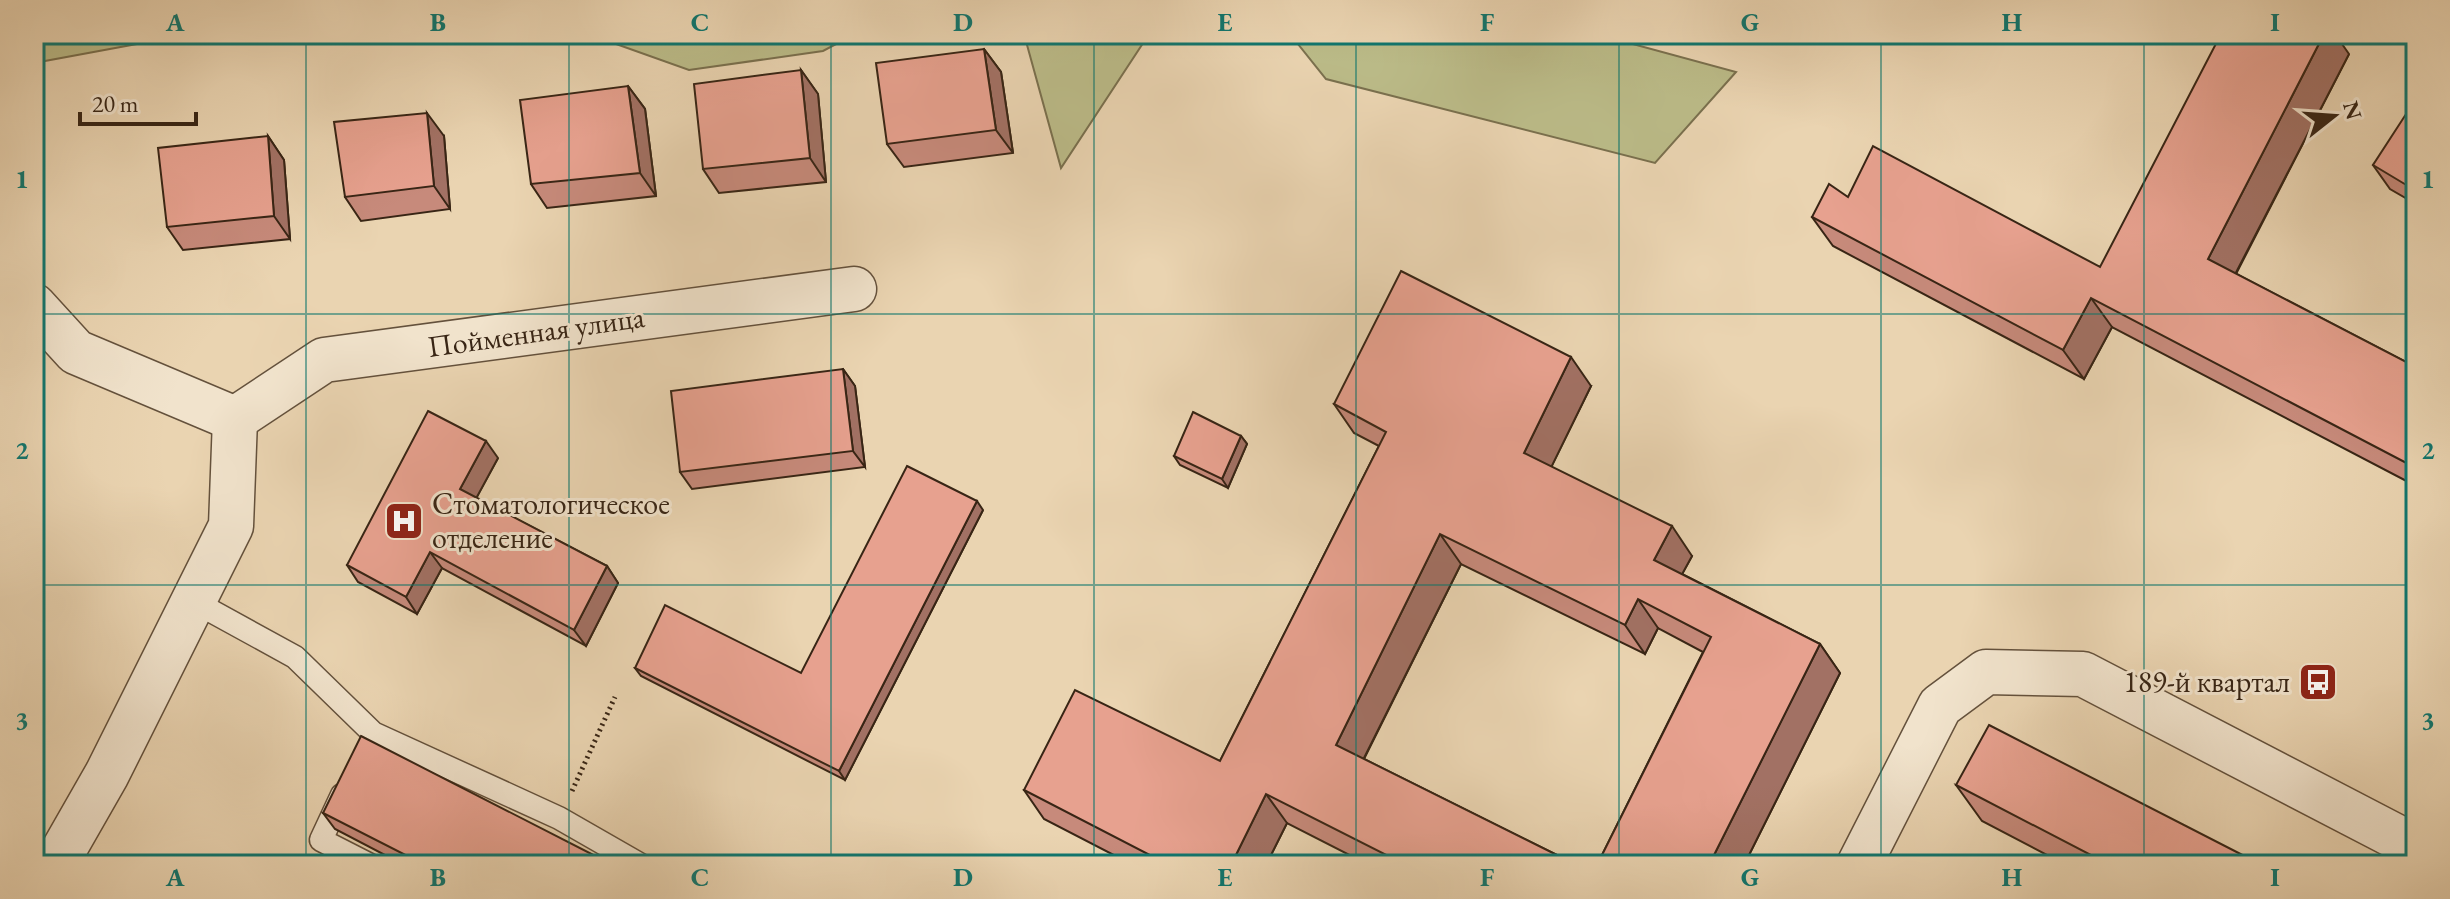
<svg xmlns="http://www.w3.org/2000/svg" width="2450" height="899" viewBox="0 0 2450 899" font-family="'EB Garamond',serif">
<style>
.green{fill:#bb8;stroke:#7a704e;stroke-width:2}
.lines{fill:none;stroke-linecap:round;stroke-linejoin:round}
.service-casing{stroke:#64513c;stroke-width:25}
.minor-casing{stroke:#64513c;stroke-width:47}
.path{stroke:#382515;stroke-width:5;stroke-dasharray:2 4;stroke-linecap:butt}
.service{stroke:#f1e3cc;stroke-width:22}
.minor{stroke:#f1e3cc;stroke-width:44}
.wall{fill:#c78a7b;stroke:#382515;stroke-width:2}
.shaded-wall{fill:#a27164;stroke:#382515;stroke-width:2}
.building{fill:#e7a18f;stroke:#382515;stroke-width:2}
.grid{fill:none;stroke:#0f766e;stroke-width:2;stroke-opacity:0.55}
.labels{text-anchor:middle;stroke-width:6;stroke-linejoin:round;paint-order:stroke}
.street-label{font-size:30px;fill:#382515;stroke:#f1e3cc}
.poi-label{font-size:30px;fill:#382515;stroke:#f1e3cc;text-anchor:start}
.neatline{fill:none;stroke:#0f766e;stroke-width:3}
.grid-label{font-size:26px;text-anchor:middle;font-weight:bold;fill:#0f766e}
</style>
<rect width="100%" height="100%" fill="#ead4b1"/>
<filter id="stains"><feTurbulence type="fractalNoise" baseFrequency=".0025" numOctaves="4"/><feColorMatrix values="0 0 0 0 .2 0 0 0 0 .09 0 0 0 0 .02 0 0 0 .5 -.17"/></filter>
<radialGradient id="worn" r=".72"><stop offset=".6" stop-color="#630" stop-opacity="0"/><stop offset="1" stop-color="#630" stop-opacity=".3"/></radialGradient>
<!-- green -->
<g class="green">
<path d="M34 34H191L34 63Z"/>
<path d="M588 34H855L823 51 689 70Z"/>
<path d="M1024 34H1149L1061 168Z"/>
<path d="M1290 34H1596L1736 72 1655 163 1326 79Z"/>
</g>
<g class="lines">
<!-- service casing -->
<g class="service-casing">
<g id="service">
<path d="M193 601 295 657 373 733 559 818 641 865"/>
<path d="M342 795 321 840 370 865"/>
</g>
</g>
<!-- minor casing -->
<g class="minor-casing">
<g id="minor">
<path d="M34 306 76 352 235 419"/>
<path d="M235 419 324 360 854 289"/>
<path d="M55 865 107 774 231 526 235 419"/>
<path d="M1859 865 1940 706 1986 672 2083 674 2416 847"/>
</g>
</g>
<!-- path -->
<path class="path" d="M572 791 615 697"/>
<!-- service -->
<use href="#service" class="service"/>
<!-- minor -->
<use href="#minor" class="minor"/>
</g>
<!-- wall -->
<g class="wall">
<path d="M984 49 1001 72 1013 153 904 167 887 144Z"/>
<path d="M2349 54 2236 274 2416 367V486L2112 327 2084 379 1833 246 1812 217 1848 197 2100 267Z"/>
<path d="M801 70 818 94 826 182 719 193 703 169Z"/>
<path d="M628 86 645 109 656 196 547 208 531 184Z"/>
<path d="M2416 116V204L2390 189 2373 165Z"/>
<path d="M268 136 284 160 290 239 183 250 167 227Z"/>
<path d="M444 136 450 209 361 221 345 197Z"/>
<path d="M843 369 855 386 865 467 692 489 680 472Z"/>
<path d="M1591 386 1551 467 1692 556 1682 574 1820 644 1840 673 1744 865H1597L1703 652 1658 628 1645 654 1461 564 1364 759 1577 865H1369L1287 823 1266 865H1133L1044 819 1024 790 1220 761 1379 446 1354 433 1334 404Z"/>
<path d="M1241 436 1247 444 1228 488 1180 465 1174 456Z"/>
<path d="M498 458 476 498 607 566 618 583 586 646 442 568 417 614 358 582 347 565Z"/>
<path d="M983 510 845 780 641 676 635 668 801 673Z"/>
<path d="M1956 785 2262 865H2066L1982 821Z"/>
<path d="M323 813 613 865H404L335 829Z"/>
</g>
<!-- shaded-wall -->
<g class="shaded-wall">
<path d="M2324 34H2335L2349 54 2228 288 2208 259Z"/>
<path d="M984 49 1001 72 1013 153 996 130Z"/>
<path d="M801 70 818 94 826 182 810 158Z"/>
<path d="M628 86 645 109 656 196 640 173Z"/>
<path d="M427 113 444 136 450 209 434 186Z"/>
<path d="M268 136 284 160 290 239 274 216Z"/>
<path d="M2416 173V197L2408 186Z"/>
<path d="M2091 298 2112 327 2084 379 2063 350Z"/>
<path d="M1571 357 1591 386 1544 482 1524 453Z"/>
<path d="M843 369 855 386 865 467 853 451Z"/>
<path d="M1241 436 1247 444 1228 488 1222 479Z"/>
<path d="M486 441 498 458 472 506 460 489Z"/>
<path d="M977 501 983 510 845 780 839 771Z"/>
<path d="M1672 526 1692 556 1674 589 1654 560Z"/>
<path d="M1440 534 1461 564 1356 774 1336 745Z"/>
<path d="M430 552 442 568 417 614 406 597Z"/>
<path d="M607 566 618 583 586 646 574 630Z"/>
<path d="M1638 599 1658 628 1645 654 1625 625Z"/>
<path d="M1820 644 1840 673 1744 865H1709Z"/>
<path d="M1266 794 1287 823 1266 865H1231Z"/>
</g>
<!-- building -->
<g class="building">
<path d="M2221 34H2324L2208 259 2416 367V468L2091 298 2063 350 1812 217 1829 184 1848 197 1873 146 2100 267Z"/>
<path d="M984 49 996 130 887 144 876 63Z"/>
<path d="M801 70 810 158 703 169 694 84Z"/>
<path d="M628 86 640 173 531 184 520 100Z"/>
<path d="M2408 111 2416 116V173L2408 186 2373 165Z"/>
<path d="M427 113 434 186 345 197 334 122Z"/>
<path d="M268 136 274 216 167 227 158 148Z"/>
<path d="M1401 271 1571 357 1524 453 1672 526 1654 560 1820 644 1709 865H1597L1711 637 1638 599 1625 625 1440 534 1336 745 1577 865H1406L1266 794 1231 865H1169L1024 790 1075 690 1220 761 1386 432 1334 404Z"/>
<path d="M843 369 853 451 680 472 671 391Z"/>
<path d="M428 411 486 441 460 489 607 566 574 630 430 552 406 597 347 565Z"/>
<path d="M1193 412 1241 436 1222 479 1174 456Z"/>
<path d="M907 466 977 501 839 771 635 668 665 605 801 673Z"/>
<path d="M1989 725 2262 865H2110L1956 785Z"/>
<path d="M361 736 613 865H425L323 813Z"/>
</g>
<!-- grid -->
<path class="grid" d="M306 34V865M569 34V865M831 34V865M1094 34V865M1356 34V865M1619 34V865M1881 34V865M2144 34V865M34 314H2416M34 585H2416"/>
<!-- icons -->
<defs>
<g id="hospital-square" transform="scale(2)"><rect x="-9" y="-9" width="18" height="18" rx="4" fill="#8f2418" stroke="#f1e3cc"/><path d="M-5-5h3v3.5h4V-5h3V5h-3V1.5h-4V5h-3Z" fill="#fff"/></g>
<g id="bus-square" transform="scale(2)"><rect x="-9" y="-9" width="18" height="18" rx="4" fill="#8f2418" stroke="#f1e3cc"/><path d="M-5-6H5V4H4V6H2V4H-2V6H-4V4H-5ZM-3.5-4V0h7V-4ZM-3.5 1.2v1.5H-2V1.2ZM2 1.2v1.5H3.5V1.2Z" fill="#fff"/></g>
</defs>
<g fill-rule="evenodd">
<use href="#hospital-square" x="404" y="521"/>
<use href="#bus-square" x="2318" y="682"/>
</g>
<g class="labels">
<!-- street labels -->
<g class="street-label">
<text transform="translate(536 332) rotate(-8)" y="10">Пойменная улица</text>
</g>
<!-- poi labels -->
<g class="poi-label">
<text x="432" y="514">Стоматологическое<tspan x="432" dy="34">отделение</tspan></text>
<text x="2290" y="692" text-anchor="end">189-й квартал</text>
</g>
</g>
<!-- margin -->
<rect width="2450" height="899" fill="none" stroke="#ead4b1" stroke-width="88"/>
<!-- north arrow -->
<g transform="translate(2334 116) rotate(73)" stroke="#f1e3cc" stroke-width="6" paint-order="stroke">
<path d="M0-6L14 30L0 20L-14 30Z" fill="#382515"/>
<text y="-12" font-size="22" font-weight="bold" text-anchor="middle" fill="#382515">N</text>
</g>
<!-- scale -->
<path d="M80 112v12h116v-12" fill="none" stroke="#382515" stroke-width="4"/>
<text x="92" y="112" font-size="24" fill="#382515" stroke="#f1e3cc" stroke-width="6" paint-order="stroke">20 m</text>
<rect x="44" y="44" width="2362" height="811" class="neatline"/>
<g class="grid-label">
<text x="175" y="31">A</text>
<text x="438" y="31">B</text>
<text x="700" y="31">C</text>
<text x="963" y="31">D</text>
<text x="1225" y="31">E</text>
<text x="1487" y="31">F</text>
<text x="1750" y="31">G</text>
<text x="2012" y="31">H</text>
<text x="2275" y="31">I</text>
<text x="22" y="188">1</text>
<text x="2428" y="188">1</text>
<text x="22" y="459">2</text>
<text x="2428" y="459">2</text>
<text x="22" y="729">3</text>
<text x="2428" y="729">3</text>
<text x="175" y="886">A</text>
<text x="438" y="886">B</text>
<text x="700" y="886">C</text>
<text x="963" y="886">D</text>
<text x="1225" y="886">E</text>
<text x="1487" y="886">F</text>
<text x="1750" y="886">G</text>
<text x="2012" y="886">H</text>
<text x="2275" y="886">I</text>
</g>
<rect width="100%" height="100%" filter="url(#stains)"/>
<rect width="100%" height="100%" fill="url(#worn)"/>
</svg>
